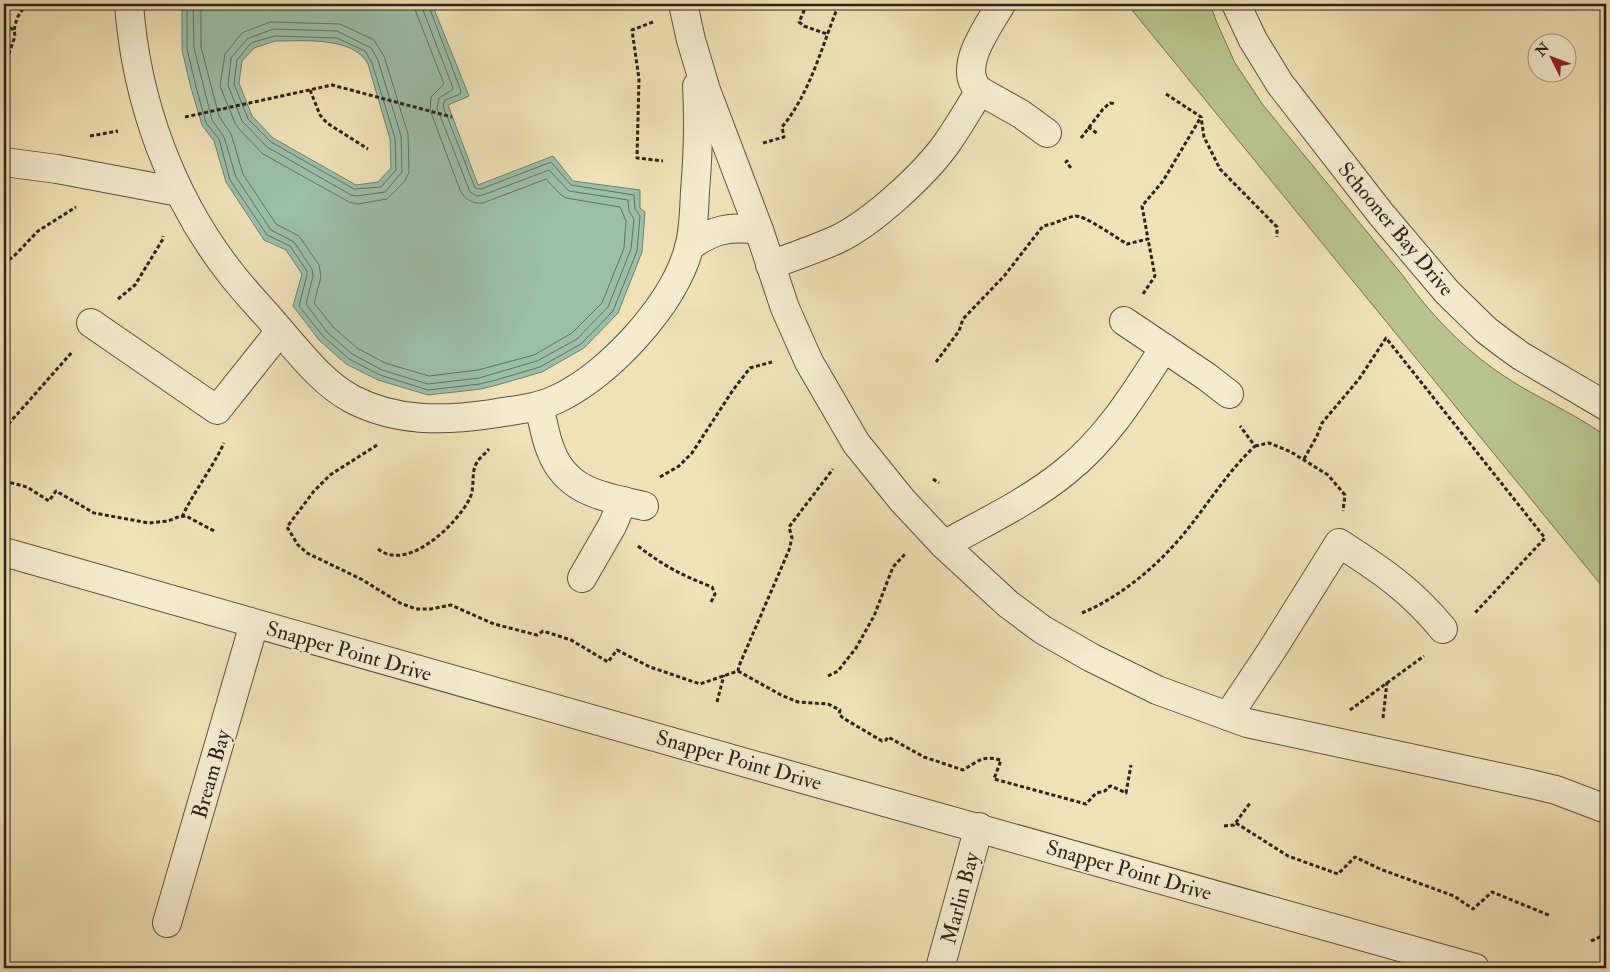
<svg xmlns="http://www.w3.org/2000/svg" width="1610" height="972" viewBox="0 0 1610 972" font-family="'IM FELL Double Pica',serif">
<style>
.green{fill:#b8c38e;stroke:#727254}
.water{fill:#9bbfa8;stroke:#6f806f;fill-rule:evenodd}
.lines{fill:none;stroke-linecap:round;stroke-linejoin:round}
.shore{stroke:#647061;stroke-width:1}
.minor-casing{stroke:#5e5241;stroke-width:30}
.path{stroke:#2d221a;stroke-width:3;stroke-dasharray:4 2.5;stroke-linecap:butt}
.minor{stroke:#f5ecd0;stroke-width:28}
.labels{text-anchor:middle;stroke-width:4;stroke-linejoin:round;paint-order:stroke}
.street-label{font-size:21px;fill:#2d221a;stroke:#f5ecd0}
</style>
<rect width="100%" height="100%" fill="#f0e2b6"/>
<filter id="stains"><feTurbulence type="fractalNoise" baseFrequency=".004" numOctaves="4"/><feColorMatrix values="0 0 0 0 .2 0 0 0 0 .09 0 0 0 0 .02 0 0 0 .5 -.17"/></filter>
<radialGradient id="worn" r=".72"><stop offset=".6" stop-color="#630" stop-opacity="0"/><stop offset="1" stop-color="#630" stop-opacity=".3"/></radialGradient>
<!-- green -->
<path class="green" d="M1127 4H1210L1217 23 1235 63 1263 105 1404 277C1435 321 1474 359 1520 386 1549 403 1579 417 1606 436V591Z"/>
<!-- water -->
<path class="water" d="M182 4H432L469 96 448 105 478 185 553 156 573 181 640 190V208L645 212 642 252 618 313 584 348 542 372 497 385 481 389 428 395 378 380 346 364 319 340 293 306 302 274 286 250 264 240 226 182 214 141 202 125 191 88 182 50ZM275 41C303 41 353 36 368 64L390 139 391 168 378 182 356 185 273 138 252 116 239 83 242 61 254 48Z"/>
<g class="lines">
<!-- shore -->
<g class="shore">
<path d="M187 4V49L196 87 206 123 219 139 230 180 267 235 290 246 307 271V275L299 306 323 336 349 359 380 375 428 390 480 384 496 380 540 367 581 344 613 311 637 251 640 216 635 209 634 195 571 185 551 162 481 189 475 188 443 106 445 100 460 94 461 91 428 4"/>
<path d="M193 4 194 48 212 120 224 137 236 177 271 230 294 242 312 269 313 276 306 304 327 332 352 354 382 370 428 384 479 378 537 361 577 339 608 307 631 249 634 219 629 211 628 200 569 191 549 170 483 195 477 196 470 192 437 108 439 98 452 90 453 88 423 10 422 4"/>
<path d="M201 4V47L219 116 231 134 243 174 276 224 299 236 319 265 321 277 314 303 333 327 357 348 385 363 429 376 478 370 534 355 572 333 602 303 624 248 626 221 620 207 566 198 560 194 546 179 483 203C473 204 465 200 460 190L430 110 431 97 444 84 416 12 414 4"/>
<path d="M271 22 340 24 374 40 384 56 408 134 409 172 405 181 387 199 358 204 349 202 263 154 239 129 235 123 220 86 225 54 242 33Z"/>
<path d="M274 29 337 31 371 48 378 60 401 136 402 172 385 192 357 196 351 195 267 147 242 121 228 85 231 58 247 39Z"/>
<path d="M275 36 337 38 365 51 372 63 395 138 396 170 381 187 354 189 271 142 248 119 234 84 237 60 251 43Z"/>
</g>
<!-- minor casing -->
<g class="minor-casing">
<g id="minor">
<path d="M129 4C136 101 171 198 232 275 246 293 262 309 277 327 299 352 322 383 352 399 396 422 443 421 491 414 513 410 536 409 557 399 609 375 674 304 689 248 694 230 694 210 695 191 698 156 699 121 697 86"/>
<path d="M683 4 691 40 706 90 759 230 785 308 809 362 856 443 902 500 944 545 1008 604 1043 630 1092 658 1157 690 1247 723 1531 784 1556 790 1606 809"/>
<path d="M1236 4 1253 40 1280 84 1381 214 1447 292 1486 330 1503 343 1521 356 1606 406"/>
<path d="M980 91 1021 114 1047 133"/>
<path d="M4 162 57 169 179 192"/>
<path d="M689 247C713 229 730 226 759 230"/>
<path d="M770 265C793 257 816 249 838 239 873 222 925 174 947 143 959 126 969 108 980 91 955 69 989 26 1001 4"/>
<path d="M1124 321 1207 377 1229 394"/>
<path d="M91 323 217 410 280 331"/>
<path d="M539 406C543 421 545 437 551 451 567 493 605 497 644 506"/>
<path d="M944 545C985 522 1028 502 1065 472 1107 439 1135 393 1164 348"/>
<path d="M4 552C493 694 985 829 1475 968"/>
<path d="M582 578 612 526 623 501"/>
<path d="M1228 716 1272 650 1339 543C1381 570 1411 590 1443 629"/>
<path d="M167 923 254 624"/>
<path d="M940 968 979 827"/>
</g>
</g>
<!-- path -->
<g class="path">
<path d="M807 4 799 22 804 26 827 34"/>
<path d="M653 22 632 30 639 79 637 158 663 161"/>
<path d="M4 25 14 30 15 36 4 68"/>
<path d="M14 30 17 18 26 4"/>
<path d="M310 90 320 115 327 123 368 149"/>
<path d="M1166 94 1201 117 1204 137 1220 169 1277 227V237"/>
<path d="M185 117 332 85 452 117"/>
<path d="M1088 127 1098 134"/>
<path d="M90 136 118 131"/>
<path d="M1081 138 1103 109 1110 103 1116 104"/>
<path d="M763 143 784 137 782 127C811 92 822 45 839 4"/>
<path d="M1068 160 1066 162 1071 168"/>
<path d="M4 264 15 255 38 231 76 207"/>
<path d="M1143 294 1155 276 1148 239"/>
<path d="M118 299 135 285 163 239V236"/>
<path d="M936 362 959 331 963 319 1005 275 1043 226C1054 224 1063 219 1074 216 1084 214 1116 238 1127 244L1148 239 1142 206 1163 181 1201 117"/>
<path d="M4 429 73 351"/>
<path d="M377 445 330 475 314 491 287 527 298 545 307 553 361 579 400 603 416 609H431L451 605 494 624 537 635 543 631 571 640 608 662 617 650 650 667 700 684 738 671 739 666 789 550 792 538 789 527 833 469"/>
<path d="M1255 446 1269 443 1291 452 1328 475 1345 495 1343 511"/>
<path d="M1304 459 1317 436 1322 423 1359 379 1386 338 1545 538 1474 614"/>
<path d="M660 477 679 466 692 453 733 390 750 368 772 362"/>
<path d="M933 479 939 483"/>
<path d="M4 481 27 487 49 501 56 491 94 513 149 523 168 521 178 517 186 516 216 532"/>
<path d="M182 517C194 491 212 469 224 443"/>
<path d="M638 546C662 565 683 576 712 587L715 594 711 602"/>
<path d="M378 549C408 573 458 523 470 498 475 487 471 474 476 464 479 458 485 454 489 449"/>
<path d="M1082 613C1120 597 1156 567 1182 536 1207 506 1227 472 1255 446L1240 426"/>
<path d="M738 671 781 695 798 702 828 704 840 710 839 714 843 718 882 741 886 740 888 737 924 757 963 770C979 761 982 755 1001 760L994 779 1086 804 1096 793 1105 791 1108 787 1111 786 1126 793 1131 765"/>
<path d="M828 676 838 671 856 648 874 616 893 567 906 553"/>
<path d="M717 702 724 675"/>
<path d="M1350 710 1424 656"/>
<path d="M1383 718 1387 682"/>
<path d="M1236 823 1288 856 1338 874 1355 857 1380 869 1454 896 1473 909 1492 892 1551 916"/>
<path d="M1224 826 1234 825 1250 803"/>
<path d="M1591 941 1604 935 1606 931"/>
</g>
<!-- minor -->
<use href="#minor" class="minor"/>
</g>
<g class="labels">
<!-- street labels -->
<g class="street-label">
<text transform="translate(1396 229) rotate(50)" y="7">Schooner Bay Drive</text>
<text transform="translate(349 651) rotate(16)" y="7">Snapper Point Drive</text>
<text transform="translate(739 760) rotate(16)" y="7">Snapper Point Drive</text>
<text transform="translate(211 774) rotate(-74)" y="7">Bream Bay</text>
<text transform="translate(1129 870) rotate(16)" y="7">Snapper Point Drive</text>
<text transform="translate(960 898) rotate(-75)" y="7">Marlin Bay</text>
</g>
</g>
<!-- margin -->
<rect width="1610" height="972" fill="none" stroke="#f0e2b6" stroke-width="20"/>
<rect x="5" y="5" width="1600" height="962" fill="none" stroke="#2d221a" stroke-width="2.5"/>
<rect x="10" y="10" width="1590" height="952" fill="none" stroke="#2d221a"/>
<!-- north arrow -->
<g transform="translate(1552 58) rotate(312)"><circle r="24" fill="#f5ecd0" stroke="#a59b87"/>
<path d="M0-4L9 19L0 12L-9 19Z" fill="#8f2418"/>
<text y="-8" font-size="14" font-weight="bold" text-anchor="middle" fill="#2d221a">N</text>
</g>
<rect width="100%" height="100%" filter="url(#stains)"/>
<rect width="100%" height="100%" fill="url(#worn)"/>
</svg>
